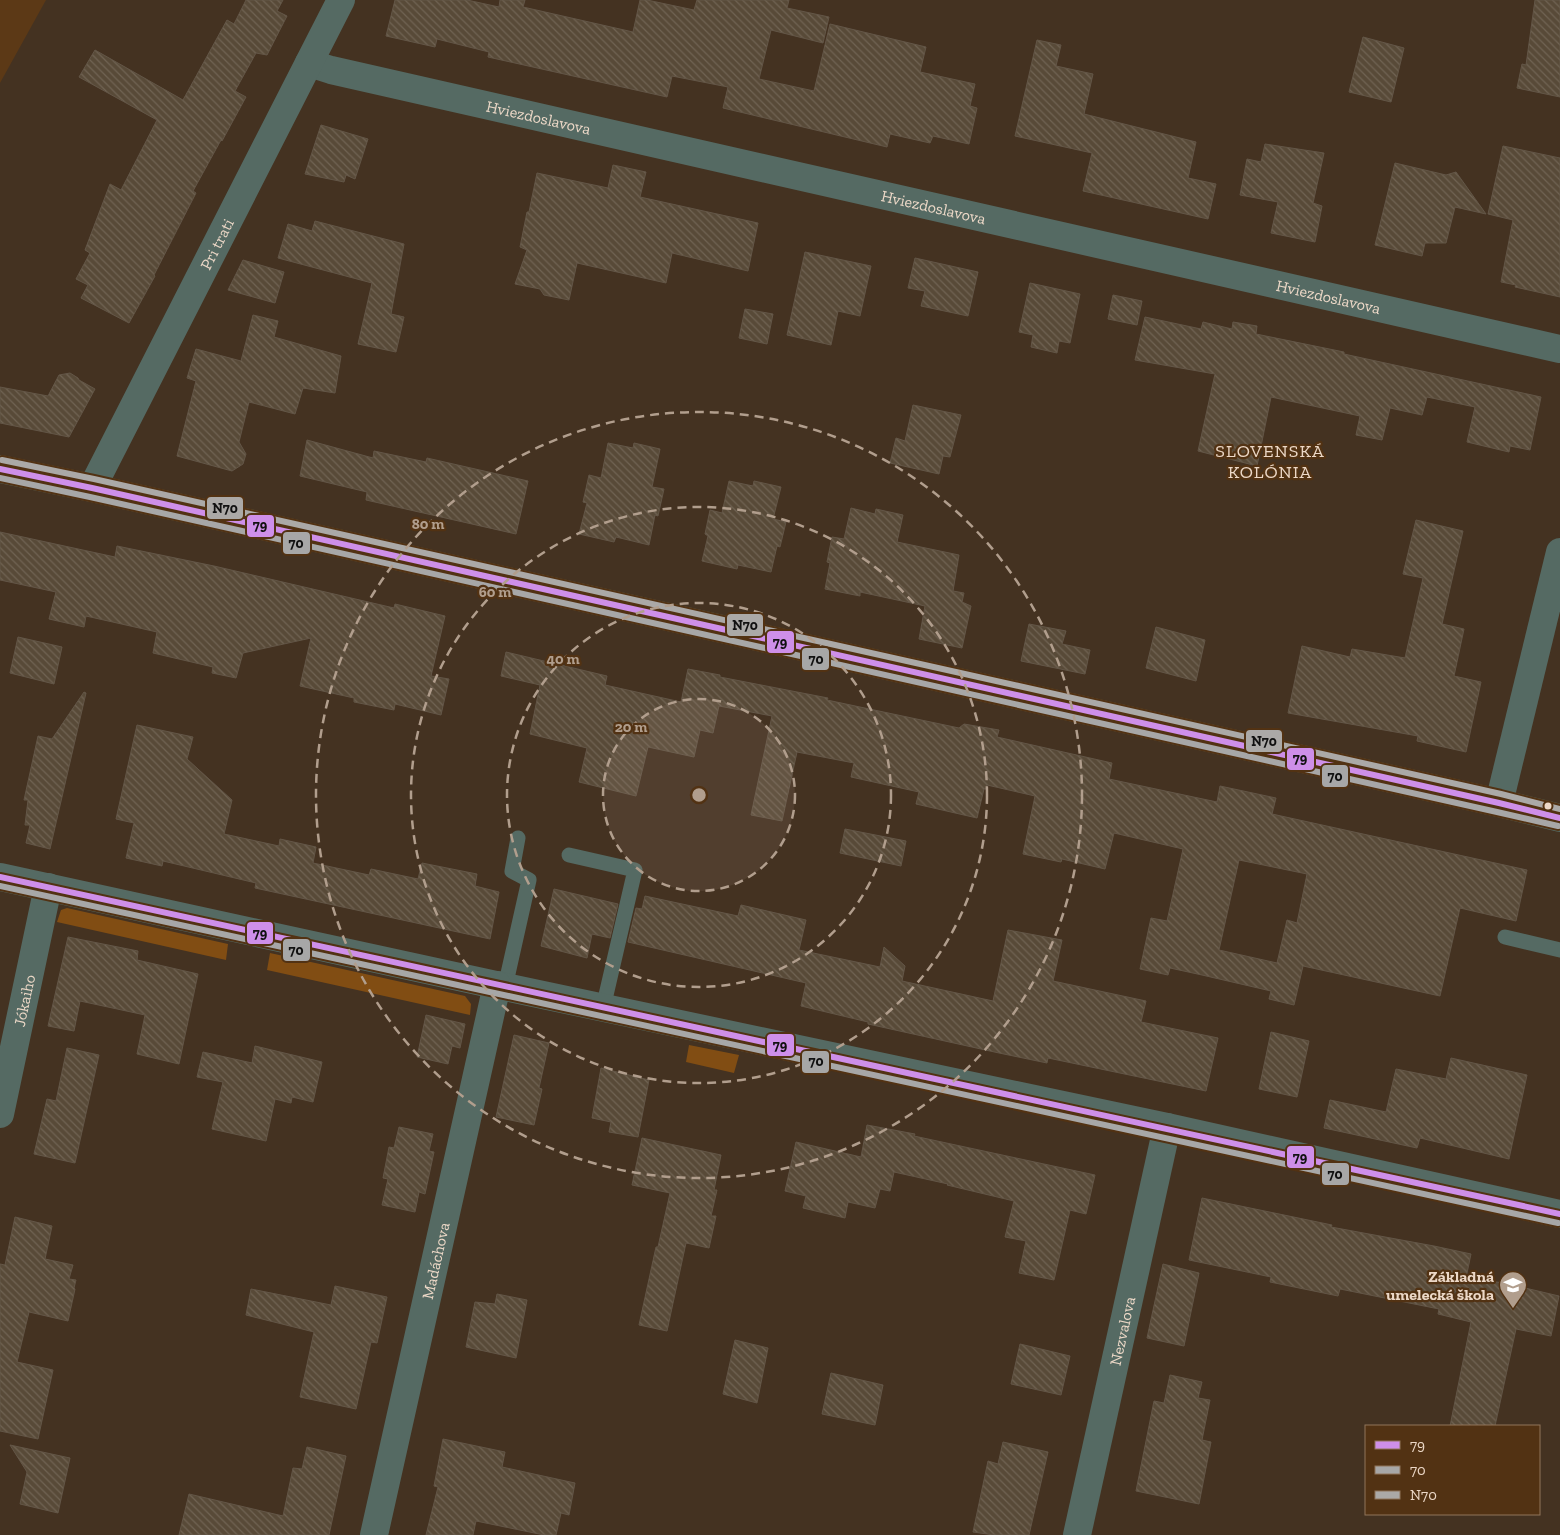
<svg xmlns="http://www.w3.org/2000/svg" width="1560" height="1535" viewBox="0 0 1560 1535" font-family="'Zilla Slab',serif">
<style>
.built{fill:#5c3916}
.green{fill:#814d13}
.building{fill:url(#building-back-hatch);stroke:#635647;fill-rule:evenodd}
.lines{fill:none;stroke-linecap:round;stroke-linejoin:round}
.service{stroke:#556a63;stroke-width:15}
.minor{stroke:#556a63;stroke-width:28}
.tertiary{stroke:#556a63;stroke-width:28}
.bus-1-casing{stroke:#523213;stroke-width:10}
.bus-2-casing{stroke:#523213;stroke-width:10}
.bus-3-casing{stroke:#523213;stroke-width:10}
.bus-1{stroke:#ce8fe9;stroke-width:6}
.bus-2{stroke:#a7a7a7;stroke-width:6}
.bus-3{stroke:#aba9a7;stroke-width:6}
.ring{fill:none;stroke:#b19e8d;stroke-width:2.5;stroke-dasharray:9 6}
.bus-dot{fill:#ecd8c7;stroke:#523213;stroke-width:2}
.labels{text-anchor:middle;stroke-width:4.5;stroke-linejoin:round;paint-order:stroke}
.street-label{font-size:16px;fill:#ecd8c7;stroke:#523213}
.poi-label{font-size:16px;font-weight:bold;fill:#ecd8c7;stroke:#523213;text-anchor:end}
.neighbourhood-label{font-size:18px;letter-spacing:1px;fill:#ecd8c7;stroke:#523213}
.centre{fill:#b19e8d;stroke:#523213;stroke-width:2.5}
.ring-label{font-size:15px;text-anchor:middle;font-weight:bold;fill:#b19e8d;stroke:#523213;stroke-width:4.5;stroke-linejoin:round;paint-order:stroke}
.line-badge{stroke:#523213;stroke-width:2}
.pale-badge-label{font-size:14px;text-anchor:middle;font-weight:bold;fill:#111}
</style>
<defs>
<pattern id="building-back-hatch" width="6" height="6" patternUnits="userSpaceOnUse" patternTransform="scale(1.25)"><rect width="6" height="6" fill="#584a38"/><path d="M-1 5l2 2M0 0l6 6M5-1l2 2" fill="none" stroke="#706353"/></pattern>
</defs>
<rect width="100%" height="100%" fill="#443221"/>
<!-- built -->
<path class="built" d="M0 0H46L0 83Z"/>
<!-- green -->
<g class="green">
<path d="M67 908 228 944 226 960 57 922 61 910Z"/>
<path d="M270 953 465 996 471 1004 470 1015 267 970Z"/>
<path d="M689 1045 739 1055 734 1073 686 1062Z"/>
</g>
<!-- building -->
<g class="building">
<path d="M246 0H283L277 11 287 16 267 55 256 53 235 91 246 97 222 141 221 140 193 191 196 193 154 275 155 276 129 323 81 298 88 285 76 279 90 253 85 250 110 184 121 190 157 120 79 77 95 50 183 100 227 20 234 24Z"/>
<path d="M395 0H467L499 7 500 0H525L523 7 633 32 640 0H647L694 10 697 0H789L787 8 829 17 823 43 771 30 759 79 814 91 830 24 926 47 920 72 975 84 970 106 977 108 969 144 933 136 930 143 890 134 887 147 723 108 728 87 672 76 667 97 488 57 489 52 437 39 435 47 386 36Z"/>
<path d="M1535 0H1560V97L1517 88 1522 64 1526 65Z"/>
<path d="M1363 37 1404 48 1391 102 1349 92Z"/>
<path d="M1037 40 1061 45 1056 66 1093 74 1084 114 1196 142 1188 178 1216 184 1208 219 1083 191 1092 153 1015 136Z"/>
<path d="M321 125 368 139 355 179 346 175 344 182 305 174Z"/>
<path d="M1265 144 1324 153 1313 203 1322 206 1315 242 1271 233 1278 202 1240 195 1247 159 1261 162Z"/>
<path d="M1503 146 1560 158V297L1515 287 1516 285 1501 282 1513 220 1488 214Z"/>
<path d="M1395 163 1446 175 1456 172 1486 214 1455 207 1446 243H1425L1422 256 1375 245Z"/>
<path d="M613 165 646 172 640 197 758 223 748 271 672 253 666 283 577 263 569 300 544 295 540 289 515 284 527 250 520 247 527 212H529L537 173 608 188Z"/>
<path d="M315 221 404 244 391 314 404 317 396 352 358 344 372 283 278 258 288 224 312 231Z"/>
<path d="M805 252 871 266 860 316 838 311 831 345 787 335Z"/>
<path d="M915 258 978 272 968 316 921 306 925 291 908 288Z"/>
<path d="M243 260 284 272 275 303 228 290Z"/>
<path d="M1030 283 1080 294 1070 343 1059 341 1057 353 1031 347 1033 335 1019 332Z"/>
<path d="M1113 295 1142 301 1137 325 1108 319Z"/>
<path d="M745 309 773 314 767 344 739 338Z"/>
<path d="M253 315 278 321 274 337 341 356 335 393 303 388 295 414 249 402 239 442 246 454 243 464 232 471 177 456 196 381 187 378 196 349 241 361Z"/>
<path d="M1145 317 1201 329 1203 322 1232 329 1233 322 1257 326 1256 334 1344 352V354L1541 397 1530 450 1510 446 1509 452 1467 442 1475 407 1427 397 1422 415 1390 408 1382 440 1356 435 1360 416 1271 397 1257 466 1198 451 1215 374 1135 360Z"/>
<path d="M70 373 78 378 79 380 95 389 69 437 0 423V387L48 396 59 375Z"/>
<path d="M913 405 961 415 950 457 943 456 939 474 890 463 896 438 905 441Z"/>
<path d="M307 440 373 458 374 451 426 462 427 458 528 481 516 534 366 500 367 492 300 476Z"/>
<path d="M608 443 633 448 634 443 660 449 652 487 664 489 658 516 655 515 649 545 616 537 614 542 579 534 587 503 583 502 589 475 601 478Z"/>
<path d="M729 481 753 486 754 481 781 487 773 519 786 522 780 547 777 546 771 572 738 565 737 569 702 561 708 536 705 534 710 510 722 513Z"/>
<path d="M851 508 875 514 876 509 903 515 897 542 959 555 953 591 964 593 962 602 971 606 962 648 919 639 925 606 860 592V596L825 589 830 563 827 562 832 537 844 539Z"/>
<path d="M1416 520 1463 531 1442 624 1464 629 1454 676 1481 682 1466 752 1417 741 1418 736 1288 713 1302 646 1350 657 1352 649 1405 658 1423 578 1403 574Z"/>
<path d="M0 532 115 557 117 546 214 566 394 608 395 604 445 616 431 676 449 679 441 715 395 704 394 710 354 702V698L300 686 311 638 243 653 236 678 212 673 213 667 153 653 157 632 86 616 84 627 49 619 56 592 0 580Z"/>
<path d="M1029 624 1066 631 1062 644 1090 650 1085 674 1021 661Z"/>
<path d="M1156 627 1205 640 1196 681 1146 668Z"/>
<path d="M18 637 62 647 54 684 10 673Z"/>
<path d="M506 652 607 676 605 685 681 702 688 669 720 675V677L828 698 827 700 959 728 964 724 999 730 997 737 1112 763 1109 779 1217 802 1220 786 1276 798 1272 814 1527 870 1516 921 1460 908 1440 996 1303 966 1294 1005 1269 999 1271 991 1202 975 1170 968 1168 975 1140 969 1151 918 1167 921 1183 849 1114 833 1105 869 1062 859 1061 862 1023 854 1035 796 987 785 986 789H984L977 818 916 804 919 792 851 777 854 763 797 752 782 821 751 815 772 716 719 706 713 733 700 730 694 757 648 747 636 796 579 782 587 748 530 734 540 685 501 676ZM1239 860 1307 874 1297 923 1287 920 1277 963 1219 950Z"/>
<path d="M84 692 86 693 50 849 26 843 30 825H25L28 800H24L38 736 52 739Z"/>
<path d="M137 725 193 737 187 759 232 800 224 834 279 846 280 839 316 847 313 863 369 875 371 869 418 879 422 863 477 874 475 886 499 892 490 939 255 888 256 883 163 861 162 866 126 858 134 823 116 819Z"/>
<path d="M845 829 906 841 901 866 840 853Z"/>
<path d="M554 889 618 904 610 938 592 934 587 958 541 946Z"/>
<path d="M645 896 738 916 741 905 806 920 799 950 880 967 884 947 905 966 902 981 993 1001 1008 930 1062 940 1053 981 1146 1001 1141 1022 1218 1038 1206 1091 1048 1058 1047 1063 999 1053 868 1024V1022L801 1006 806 983 628 942 636 908 642 909Z"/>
<path d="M68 937 138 951 137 960 198 974 179 1064 137 1054 145 1015 80 1001 74 1031 48 1026Z"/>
<path d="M426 1015 465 1024 460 1048 452 1046 448 1064 417 1057Z"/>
<path d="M1271 1032 1309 1041 1297 1097 1259 1089Z"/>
<path d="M514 1035 549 1043 539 1088 542 1089 534 1125 496 1117Z"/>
<path d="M255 1046 322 1062 313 1102 292 1097 291 1103 275 1099 266 1141 212 1129 223 1082 197 1077 203 1052 252 1063Z"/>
<path d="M67 1048 99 1055 75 1163 34 1154 47 1099 56 1101Z"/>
<path d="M1451 1058 1527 1075 1509 1159 1420 1138 1417 1148 1324 1128 1330 1100 1386 1112 1396 1069 1446 1079Z"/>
<path d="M601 1068 649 1080 638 1137 609 1132 611 1122 592 1118Z"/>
<path d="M867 1125 915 1134 914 1136 1095 1175 1086 1214 1070 1210 1054 1280 1019 1273 1026 1241 1005 1237 1014 1201 947 1185 948 1184 894 1172 890 1191 880 1189 875 1208 848 1202 845 1218 803 1208 806 1196 785 1191 796 1142 861 1157Z"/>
<path d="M399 1127 433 1134 429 1151 434 1152 425 1194 419 1192 415 1212 382 1205 388 1179 383 1178 389 1147 394 1148Z"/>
<path d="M642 1138 721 1155 714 1190H717L711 1216H716L709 1248 686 1243 667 1331 639 1325 656 1247H658L670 1193 632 1185Z"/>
<path d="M1202 1198 1332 1225 1331 1227 1434 1246 1471 1254 1466 1278 1504 1283 1559 1296 1551 1336 1516 1329 1495 1426H1450L1471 1322 1438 1314 1439 1309 1340 1289 1338 1296 1270 1282 1271 1277 1189 1260Z"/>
<path d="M15 1217 52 1226 45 1259 73 1265 69 1279 76 1280 74 1288 75 1289 68 1321 29 1312 17 1362 53 1370 38 1439 0 1431V1264L5 1265Z"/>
<path d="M1163 1264 1199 1273 1184 1346 1147 1338Z"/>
<path d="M335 1286 387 1297 377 1343 371 1342 356 1409 300 1397 314 1332 246 1315 251 1289 331 1305Z"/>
<path d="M497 1294 527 1300 516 1358 466 1347 475 1302 495 1304Z"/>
<path d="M735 1340 768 1348 757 1403 723 1394Z"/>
<path d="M1020 1344 1070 1356 1061 1395 1011 1384Z"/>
<path d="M831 1373 883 1385 875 1425 822 1414Z"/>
<path d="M1170 1375 1202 1382 1198 1398 1210 1400 1202 1440 1211 1442 1199 1504 1136 1491 1154 1401 1164 1403Z"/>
<path d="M443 1439 505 1452 502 1467 575 1483 569 1515 561 1513 556 1535H544L476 1521 473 1535H426L438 1487 434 1486Z"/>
<path d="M1003 1442 1048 1452 1029 1535H994L973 1532 988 1461 998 1464Z"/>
<path d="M10 1445 70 1458 58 1513 20 1504 27 1472Z"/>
<path d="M307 1447 346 1456 329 1535H179L189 1494 283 1516 293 1468 302 1469Z"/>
</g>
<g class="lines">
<!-- service -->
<g class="service">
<path d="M569 855 635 870 603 1008"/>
<path d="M1505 937 1560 950"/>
<path d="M505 987 529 880 512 871 518 838"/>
</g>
<!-- minor -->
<g class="minor">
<path id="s1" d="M309 63 331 70 1560 349"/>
<path id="s2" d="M92 488 341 0"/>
<path d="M1499 803 1560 552"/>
<path d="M0 877 505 987 1167 1127 1560 1214"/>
<path id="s3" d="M0 1114 48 887"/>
<path id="s4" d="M374 1535 497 985"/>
<path id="s5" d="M1077 1535 1167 1127"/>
</g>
<!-- tertiary -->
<path class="tertiary" d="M0 469 92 488 1499 803 1560 818"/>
<!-- bus-1 casing -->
<g class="bus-1-casing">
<g id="bus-1">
<path d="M0 469 92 488 1499 803 1560 818"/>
<path d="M0 877C520 990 1041 1099 1560 1214"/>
</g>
</g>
<!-- bus-2 casing -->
<g class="bus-2-casing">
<g id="bus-2">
<path d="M0 478 90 497 1497 812 1558 826"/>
<path d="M0 886C519 999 1039 1108 1558 1223"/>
</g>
</g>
<!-- bus-3 casing -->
<g class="bus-3-casing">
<path id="bus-3" d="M2 460 94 479 1501 794 1560 809"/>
</g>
<!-- bus-1 -->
<use href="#bus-1" class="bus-1"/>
<!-- bus-2 -->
<use href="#bus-2" class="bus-2"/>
<!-- bus-3 -->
<use href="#bus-3" class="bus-3"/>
</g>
<!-- distance rings -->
<circle cx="699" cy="795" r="96" fill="#b19e8d" fill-opacity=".12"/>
<g class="ring">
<circle cx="699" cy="795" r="96"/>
<circle cx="699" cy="795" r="192"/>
<circle cx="699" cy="795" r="288"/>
<circle cx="699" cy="795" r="383"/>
</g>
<!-- icons -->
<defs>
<g id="school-pin" transform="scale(1.4375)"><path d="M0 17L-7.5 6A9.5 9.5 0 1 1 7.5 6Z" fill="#b19e8d" stroke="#523213"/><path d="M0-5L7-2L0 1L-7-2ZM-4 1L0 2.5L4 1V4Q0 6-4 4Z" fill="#fff"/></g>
</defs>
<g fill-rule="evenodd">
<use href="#school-pin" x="1513" y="1285"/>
</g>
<!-- markers -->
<circle class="bus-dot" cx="1548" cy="806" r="4.5"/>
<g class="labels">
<!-- street labels -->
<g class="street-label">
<text dy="6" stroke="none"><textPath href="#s1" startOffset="236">Hviezdoslavova</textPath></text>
<text dy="6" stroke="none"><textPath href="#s1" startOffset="641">Hviezdoslavova</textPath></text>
<text dy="6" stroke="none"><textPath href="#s2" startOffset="274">Pri trati</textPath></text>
<text dy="6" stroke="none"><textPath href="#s1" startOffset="1046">Hviezdoslavova</textPath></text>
<text dy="6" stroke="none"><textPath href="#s3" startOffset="116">Jókaiho</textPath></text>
<text dy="6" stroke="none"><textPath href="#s4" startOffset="281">Madáchova</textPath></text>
<text dy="6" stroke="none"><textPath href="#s5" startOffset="209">Nezvalova</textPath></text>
</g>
<!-- poi labels -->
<g class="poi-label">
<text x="1494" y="1282">Základná<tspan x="1494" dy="18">umelecká škola</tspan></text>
</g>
<!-- neighbourhood labels -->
<g class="neighbourhood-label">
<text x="1270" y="457">SLOVENSKÁ<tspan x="1270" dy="21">KOLÓNIA</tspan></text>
</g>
</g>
<circle cx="699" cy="795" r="8" class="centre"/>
<g class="ring-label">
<text x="428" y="529">80 m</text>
<text x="495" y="597">60 m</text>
<text x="563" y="664">40 m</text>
<text x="631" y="732">20 m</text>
</g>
<g class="line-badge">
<rect x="206" y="496" width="38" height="24" rx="5" fill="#aba9a7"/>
<rect x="246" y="514" width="29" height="24" rx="5" fill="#ce8fe9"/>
<rect x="282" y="531" width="29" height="24" rx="5" fill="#a7a7a7"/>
<rect x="726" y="613" width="38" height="24" rx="5" fill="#aba9a7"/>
<rect x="766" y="630" width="29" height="24" rx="5" fill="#ce8fe9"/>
<rect x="801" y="647" width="29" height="24" rx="5" fill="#a7a7a7"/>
<rect x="1245" y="729" width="38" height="24" rx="5" fill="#aba9a7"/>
<rect x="1286" y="747" width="29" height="24" rx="5" fill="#ce8fe9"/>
<rect x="1321" y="764" width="28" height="24" rx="5" fill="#a7a7a7"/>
<rect x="246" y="921" width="28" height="24" rx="5" fill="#ce8fe9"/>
<rect x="282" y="938" width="29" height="24" rx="5" fill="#a7a7a7"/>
<rect x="766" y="1033" width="29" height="24" rx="5" fill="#ce8fe9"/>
<rect x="801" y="1050" width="29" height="24" rx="5" fill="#a7a7a7"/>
<rect x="1286" y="1145" width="29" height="24" rx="5" fill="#ce8fe9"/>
<rect x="1321" y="1162" width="29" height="24" rx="5" fill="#a7a7a7"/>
</g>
<g class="pale-badge-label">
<text x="225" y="513">N70</text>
<text x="260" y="530">79</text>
<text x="296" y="548">70</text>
<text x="745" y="630">N70</text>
<text x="780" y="647">79</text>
<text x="816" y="664">70</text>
<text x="1264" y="746">N70</text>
<text x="1300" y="763">79</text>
<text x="1335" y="781">70</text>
<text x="260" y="938">79</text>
<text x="296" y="955">70</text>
<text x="780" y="1050">79</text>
<text x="816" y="1066">70</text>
<text x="1300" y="1162">79</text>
<text x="1335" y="1179">70</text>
</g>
<!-- legend -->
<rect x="1365" y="1425" width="175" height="90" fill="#523213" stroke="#90745b"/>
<rect x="1375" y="1441" width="25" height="8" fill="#ce8fe9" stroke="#90745b"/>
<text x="1410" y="1450" font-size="15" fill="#ecd8c7">79</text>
<rect x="1375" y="1466" width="25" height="8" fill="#a7a7a7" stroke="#90745b"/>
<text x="1410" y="1475" font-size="15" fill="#ecd8c7">70</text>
<rect x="1375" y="1491" width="25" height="8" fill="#aba9a7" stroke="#90745b"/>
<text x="1410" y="1500" font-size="15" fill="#ecd8c7">N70</text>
</svg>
